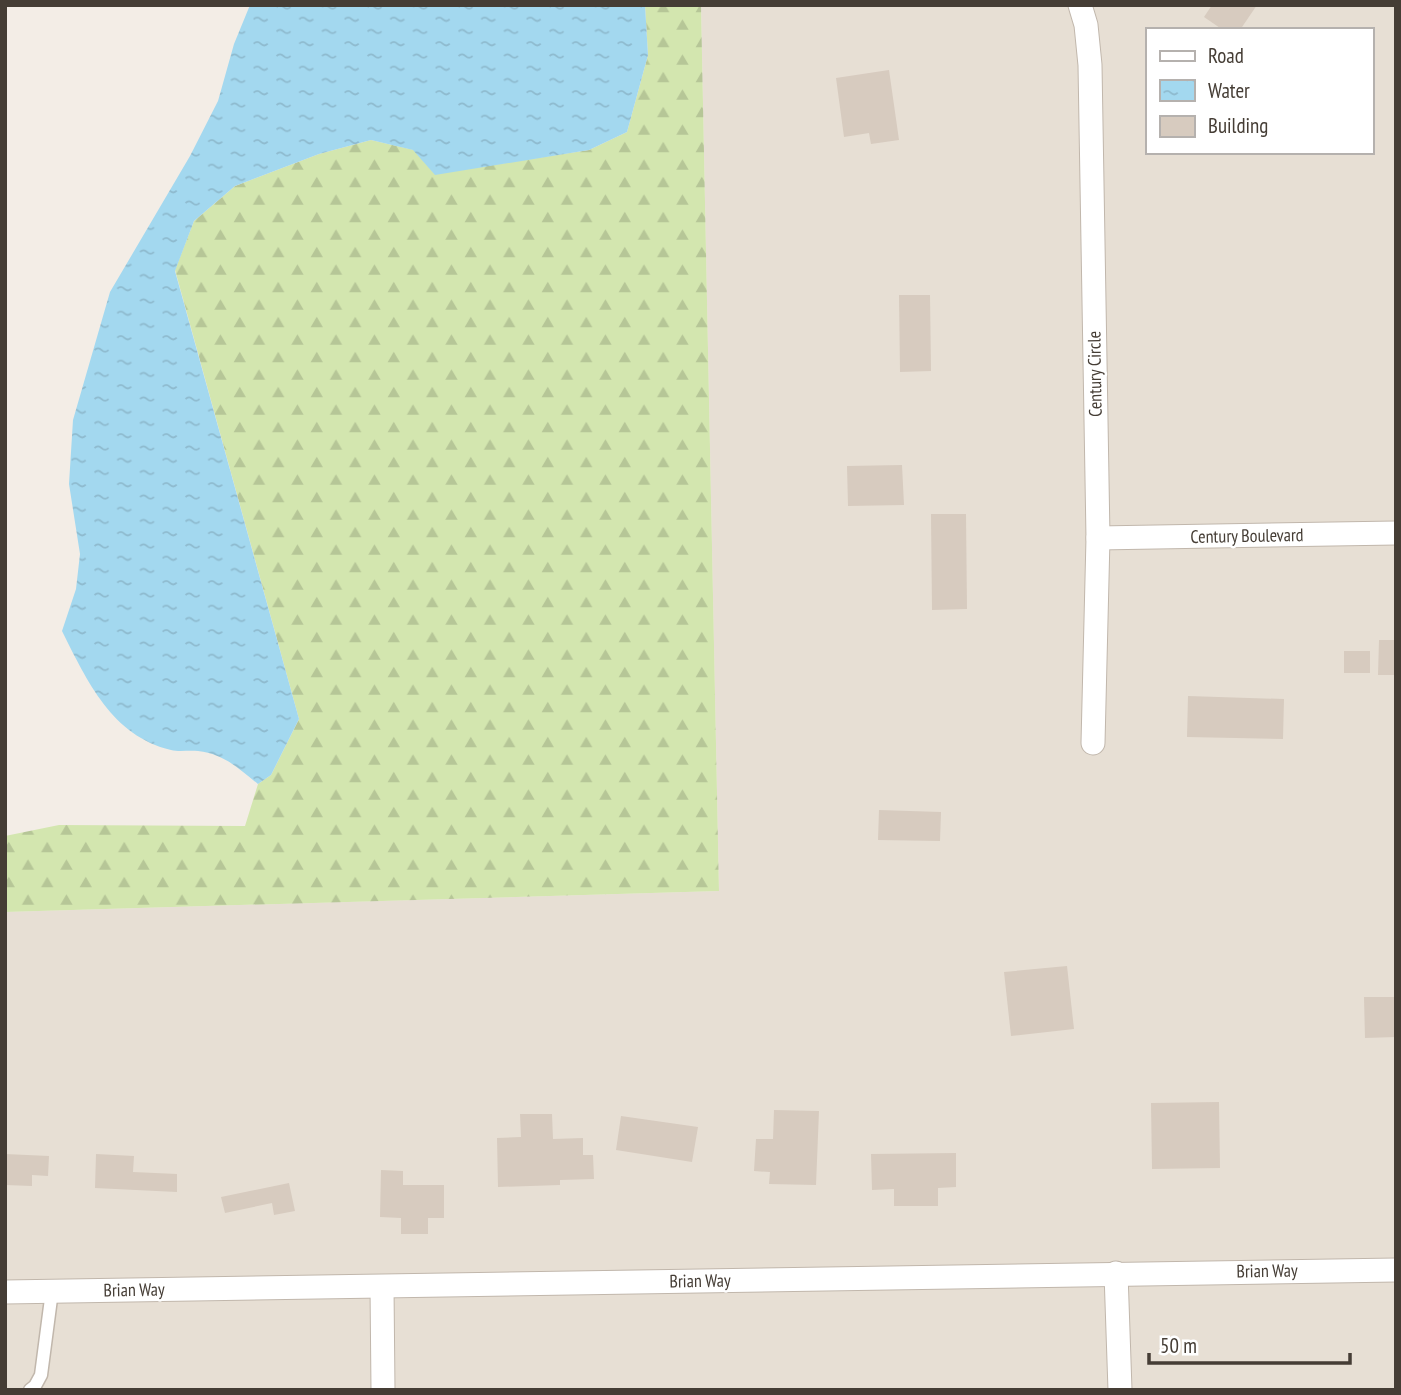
<svg xmlns="http://www.w3.org/2000/svg" width="1401" height="1395" viewBox="0 0 1401 1395" font-family="'PT Sans Narrow',sans-serif">
<style>
.residential{fill:#e7dfd4;fill-rule:evenodd}
.forest{fill:url(#forest-firs)}
.water{fill:url(#water-ripples)}
.building{fill:#d7cbbf}
.lines{fill:none;stroke-linecap:round;stroke-linejoin:round}
.service-casing{stroke:#c1b7ac;stroke-width:15}
.minor-casing{stroke:#c1b7ac;stroke-width:25}
.service{stroke:#fff;stroke-width:12}
.minor{stroke:#fff;stroke-width:23}
.labels{text-anchor:middle;stroke-width:5;stroke-linejoin:round;paint-order:stroke}
.street-label{font-size:18px;fill:#453d35;stroke:#fff}
</style>
<defs>
<pattern id="forest-firs" width="22" height="20" patternUnits="userSpaceOnUse" patternTransform="scale(1.75)"><rect width="22" height="20" fill="#d3e6af"/><path d="M5 1l3.5 6h-7zM16 11l3.5 6h-7z" fill="#b6c697"/></pattern>
<pattern id="water-ripples" width="26" height="14" patternUnits="userSpaceOnUse" patternTransform="scale(1.75)"><rect width="26" height="14" fill="#a3d8ef"/><path d="M2 4q2-2 4 0t4 0M15 11q2-2 4 0t4 0" fill="none" stroke="#8ebace"/></pattern>
</defs>
<rect width="100%" height="100%" fill="#f3ede6"/>
<!-- residential -->
<path class="residential" d="M701 5 998 7 1004 5H1396V1390H5V912L719 891ZM1147 30H1371V152H1147Z"/>
<!-- forest -->
<path class="forest" d="M645 5H701L719 891 5 912V836L59 825 245 826 258 784 271 775 299 719 175 270 194 221 235 186 319 154 371 140 414 150 435 174 589 150 627 132 648 55Z"/>
<!-- water -->
<path class="water" d="M250 5H645L648 55 627 132 589 150 435 175 413 150 371 140 319 154 235 186 194 221 175 271 299 719 271 775 258 784C238 768 224 754 198 751 189 750 179 752 171 750 112 736 87 681 62 631L76 589 80 554 69 484 73 420 110 292 190 156 218 101 234 44Z"/>
<!-- building -->
<g class="building">
<path d="M1212 5H1257L1240 30H1223L1204 17Z"/>
<path d="M889 70 899 140 871 144 869 133 844 137 836 78Z"/>
<path d="M899 295H930L931 371 900 372Z"/>
<path d="M902 465 904 505 848 506 847 466Z"/>
<path d="M931 514H966L967 609 932 610Z"/>
<path d="M1379 640H1396V675H1378Z"/>
<rect x="1344" y="651" width="26" height="22"/>
<path d="M1188 696 1284 699 1283 739 1187 737Z"/>
<path d="M879 810 941 812 940 841 878 840Z"/>
<path d="M1067 966 1074 1029 1011 1036 1004 972Z"/>
<path d="M1364 997H1396V1037L1365 1038Z"/>
<path d="M1219 1102 1220 1168 1152 1169 1151 1103Z"/>
<path d="M774 1110 819 1111 816 1185 769 1184 770 1172 754 1171 756 1139H773Z"/>
<path d="M520 1114H552L553 1139 583 1138V1155H593L594 1179 560 1180V1185L498 1187 497 1138 521 1137Z"/>
<path d="M621 1116 698 1127 692 1162 616 1150Z"/>
<path d="M956 1153V1187L938 1188V1206H894V1189L872 1190 871 1154Z"/>
<path d="M5 1154 49 1156 48 1176 32 1175V1186L5 1185Z"/>
<path d="M96 1154 134 1156 133 1172 177 1174V1192L95 1188Z"/>
<path d="M381 1170 403 1171V1185H444V1218H428V1234H401V1218L380 1217Z"/>
<path d="M289 1183 295 1211 274 1215 272 1203 225 1213 221 1197Z"/>
</g>
<g class="lines">
<!-- service casing -->
<g class="service-casing">
<path id="service" d="M30 1390 35 1386 41 1375 52 1291"/>
</g>
<!-- minor casing -->
<g class="minor-casing">
<g id="minor">
<path d="M1080 5 1086 25 1090 65 1098 538 1093 743"/>
<path d="M1098 538 1396 533"/>
<path d="M1116 1273 1120 1390"/>
<path d="M382 1287 383 1390"/>
<path d="M5 1292 1396 1270"/>
</g>
</g>
<!-- service -->
<use href="#service" class="service"/>
<!-- minor -->
<use href="#minor" class="minor"/>
</g>
<g class="labels">
<!-- street labels -->
<g class="street-label">
<text transform="translate(1095 374) rotate(-91)" y="6">Century Circle</text>
<text transform="translate(1247 536) rotate(-1)" y="6">Century Boulevard</text>
<text transform="translate(1267 1271) rotate(-1)" y="6">Brian Way</text>
<text transform="translate(700 1281) rotate(-1)" y="6">Brian Way</text>
<text transform="translate(134 1290) rotate(-1)" y="6">Brian Way</text>
</g>
</g>
<!-- border -->
<rect width="1401" height="1395" fill="none" stroke="#453d35" stroke-width="14"/>
<!-- legend -->
<rect x="1146" y="28" width="228" height="126" fill="#ffffff" stroke="#b5b1ae" stroke-width="2"/>
<rect x="1160" y="51" width="35" height="10" fill="#ffffff" stroke="#b5b1ae" stroke-width="2"/>
<text x="1208" y="63" font-size="21" fill="#453d35">Road</text>
<rect x="1160" y="80" width="35" height="21" fill="url(#water-ripples)" stroke="#b5b1ae" stroke-width="2"/>
<text x="1208" y="98" font-size="21" fill="#453d35">Water</text>
<rect x="1160" y="116" width="35" height="21" fill="#d7cbbf" stroke="#b5b1ae" stroke-width="2"/>
<text x="1208" y="133" font-size="21" fill="#453d35">Building</text>
<!-- scale -->
<path d="M1149 1353v10h201v-10" fill="none" stroke="#453d35" stroke-width="3.5"/>
<text x="1160" y="1353" font-size="21" fill="#453d35" stroke="#ffffff" stroke-width="5" paint-order="stroke">50 m</text>
</svg>
